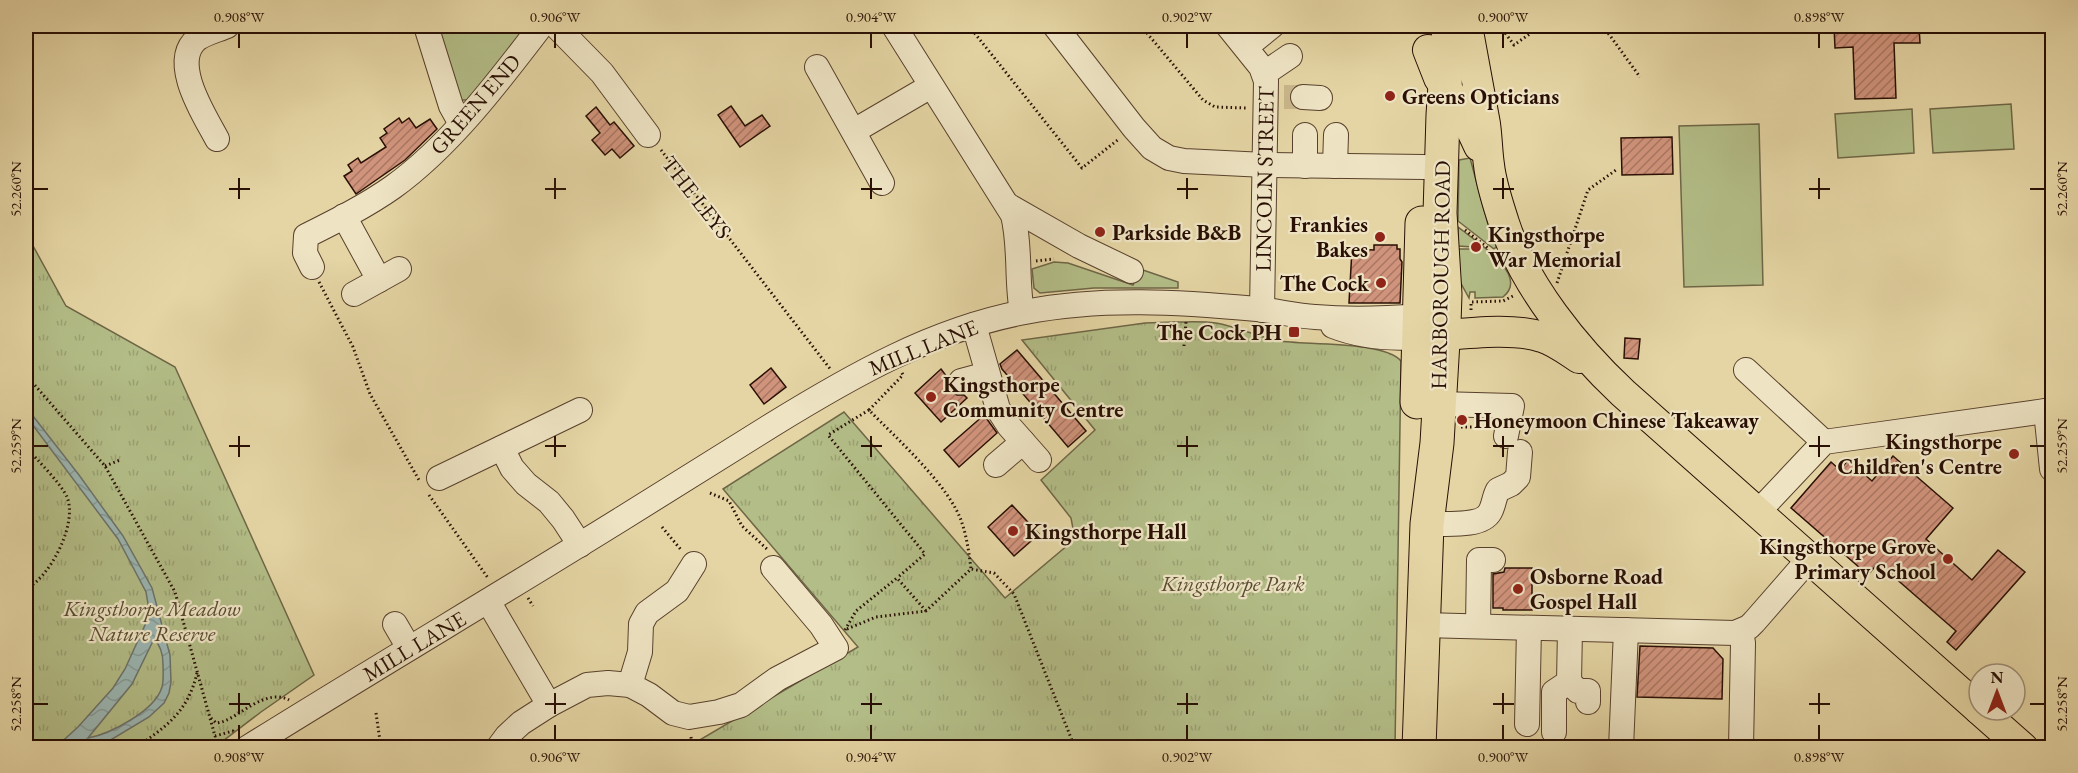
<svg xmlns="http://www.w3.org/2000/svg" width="2078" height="773" viewBox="0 0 2078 773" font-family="'EB Garamond',serif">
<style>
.green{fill:#b3bd87;stroke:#6e6646;stroke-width:1.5}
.park{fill:url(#park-tufts);stroke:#6e6646;stroke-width:1.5}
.water{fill:url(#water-waves);stroke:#6d736c;stroke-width:1.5;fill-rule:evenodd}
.building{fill:url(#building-hatch);stroke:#290f04;stroke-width:1.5}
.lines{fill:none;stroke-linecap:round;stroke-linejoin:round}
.minor-tunnel{stroke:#c9b78c;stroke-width:24;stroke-dasharray:24 12;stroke-linecap:butt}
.minor-casing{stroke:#58402c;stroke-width:26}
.major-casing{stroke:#290f04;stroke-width:32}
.highway-casing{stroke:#290f04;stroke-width:35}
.path{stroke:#290f04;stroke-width:3;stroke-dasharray:1.5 3;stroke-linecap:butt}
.minor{stroke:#eee4c4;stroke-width:24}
.major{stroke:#e5d5a4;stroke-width:30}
.highway{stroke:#e5d5a4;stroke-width:33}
.ticks{fill:none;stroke:#290f04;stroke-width:2}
.poi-dot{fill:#8f2418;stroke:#eee4c4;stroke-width:2}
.labels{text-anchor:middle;stroke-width:4.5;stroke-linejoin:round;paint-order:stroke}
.poi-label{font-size:22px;font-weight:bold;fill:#290f04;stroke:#eee4c4;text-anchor:start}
.street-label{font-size:22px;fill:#290f04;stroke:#eee4c4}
.park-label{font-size:22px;font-style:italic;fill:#594c32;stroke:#eee4c4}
.neatline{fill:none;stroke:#290f04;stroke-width:2}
.ticks-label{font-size:15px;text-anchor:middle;fill:#290f04}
</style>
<defs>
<pattern id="park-tufts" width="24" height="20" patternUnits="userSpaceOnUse" patternTransform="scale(1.5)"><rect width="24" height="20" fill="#b3bd87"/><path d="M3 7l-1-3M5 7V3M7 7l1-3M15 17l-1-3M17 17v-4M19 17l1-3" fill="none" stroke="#9aa173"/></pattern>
<pattern id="water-waves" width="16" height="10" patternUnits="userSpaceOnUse" patternTransform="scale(1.5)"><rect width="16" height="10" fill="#9bb6b2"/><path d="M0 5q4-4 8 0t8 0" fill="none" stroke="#869b97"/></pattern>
<pattern id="building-hatch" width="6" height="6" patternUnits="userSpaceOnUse" patternTransform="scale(1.5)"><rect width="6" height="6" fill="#d0937b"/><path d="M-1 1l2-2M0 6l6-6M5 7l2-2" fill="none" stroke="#a97663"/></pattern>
</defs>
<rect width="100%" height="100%" fill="#e5d5a4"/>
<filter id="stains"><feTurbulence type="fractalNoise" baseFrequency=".00333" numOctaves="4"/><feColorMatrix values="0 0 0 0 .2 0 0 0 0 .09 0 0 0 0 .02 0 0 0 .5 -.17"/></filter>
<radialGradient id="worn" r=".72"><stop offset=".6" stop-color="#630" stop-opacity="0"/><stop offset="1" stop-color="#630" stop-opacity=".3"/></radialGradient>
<!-- green -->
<g class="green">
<path d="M434 26H529L468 100H462L460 98Z"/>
<path d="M2011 104 2014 149 1933 153 1930 109Z"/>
<path d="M1912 109 1914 153 1838 158 1835 114Z"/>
<path d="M1759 124 1763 285 1684 287 1679 126Z"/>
<path d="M1470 158 1488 224 1497 246 1494 249 1458 221 1459 160Z"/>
<path d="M1458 227C1474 240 1531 275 1503 297L1475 298V292H1470L1469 298 1458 278V249H1472L1473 247 1458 246Z"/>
<path d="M1054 262 1068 263 1133 285 1140 269 1178 282V288H1094L1040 293 1034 288 1032 269Z"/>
</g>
<!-- park -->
<g class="park">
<path d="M26 233 66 306 175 367 314 675 261 712 215 747H26Z"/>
<path d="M1174 322C1188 322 1203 321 1216 323 1238 327 1258 337 1279 341 1305 345 1385 341 1401 361L1395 747 686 748 858 647 723 489 844 412 1005 598 1075 539 1071 518 1041 480 1095 430 1022 340 1145 323Z"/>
</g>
<!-- water -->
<path class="water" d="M26 407 79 475 123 536 152 588 170 655 171 682 169 693 164 703 149 717 99 747H56L78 727 113 688 125 669 145 625 148 604 146 592 118 539 26 416ZM154 639C160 645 163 655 163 664 163 672 164 680 162 687 155 711 110 734 88 738L132 684Z"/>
<!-- building -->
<g class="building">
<path d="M1834 26H1919L1920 43H1894L1896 98 1855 99 1853 47 1835 48Z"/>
<path d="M731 106 745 126 762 115 770 126 740 147 718 115Z"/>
<path d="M596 107 610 125 614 122 634 146 620 158 612 149 605 155 592 140 600 133 586 116Z"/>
<path d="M399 118 402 123 409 118 416 128 430 119 437 129 405 160 356 194 344 176 352 171 348 165 358 158 361 163 386 147 380 138 387 133 384 129Z"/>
<path d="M1672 137 1673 174 1622 175 1621 138Z"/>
<path d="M1374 245H1397V249H1400V259L1402 262 1400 303H1349L1352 249 1374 250Z"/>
<path d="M1625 338 1640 339 1638 359 1624 358Z"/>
<path d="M1017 350 1086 431 1068 447 1002 369 1000 364Z"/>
<path d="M771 368 786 387 764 404 750 385Z"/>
<path d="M941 369 947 377V384L951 391 957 395H964L967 398 941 422 915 393Z"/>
<path d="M984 415 997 433 959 467 944 450Z"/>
<path d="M1893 456 1953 508 1926 539 1938 550 1972 580 1998 550 2025 572 1956 650 1947 642 1956 631 1878 563 1868 575 1791 508 1831 462 1840 470 1848 460 1872 481Z"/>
<path d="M1012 505 1039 534 1014 556 988 527Z"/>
<path d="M1505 568H1532V610H1503V608H1493V574L1504 572Z"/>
<path d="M1640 646 1713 648 1723 659 1722 699 1637 697Z"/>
</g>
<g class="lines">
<!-- minor-tunnel -->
<path class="minor-tunnel" d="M1284 97H1303"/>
<!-- minor casing -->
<g class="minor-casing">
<g id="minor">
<path d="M426 26 451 106 461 124"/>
<path d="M556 26 602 73 648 135"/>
<path d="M894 26 1013 215C1021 247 1016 280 1022 312"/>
<path d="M1055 26 1134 128 1152 148 1169 158 1184 161 1265 165 1424 167"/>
<path d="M1228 26 1261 67 1266 81 1262 310"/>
<path d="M1246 47 1272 26"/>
<path d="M817 67 882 183"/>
<path d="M1265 73 1290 56"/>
<path d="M1303 97 1320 98"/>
<path d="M854 131 931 86"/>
<path d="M217 139C205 116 169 62 197 39 205 33 218 30 227 26"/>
<path d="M1305 166V135"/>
<path d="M1335 166 1336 135"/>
<path d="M1009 206 1079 246 1131 271"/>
<path d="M344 216 379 280"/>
<path d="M312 267 305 253 306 236C336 221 366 206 393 187 450 146 499 81 541 26"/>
<path d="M354 294 399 269"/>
<path d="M974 325 998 409 1009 426 1039 460"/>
<path d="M1333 326C1361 337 1389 339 1418 337L1428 325"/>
<path d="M1746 370 1824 442"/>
<path d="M961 381 987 374"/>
<path d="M1439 404 1512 406 1506 436"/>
<path d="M2046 411 2052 469"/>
<path d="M502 448 512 468 526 484 549 502 563 519 580 545"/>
<path d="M996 465 1023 442"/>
<path d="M439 478 580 410"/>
<path d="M1758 512 1824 442 2052 410"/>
<path d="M1427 524C1443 523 1481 528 1490 512 1494 505 1494 497 1498 490L1511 484 1518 477 1520 452"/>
<path d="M488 601 549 705"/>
<path d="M395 624 409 648"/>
<path d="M1423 625 1735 633 1749 627 1754 622 1809 559"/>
<path d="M1478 626 1479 560H1493"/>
<path d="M1569 682 1578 691H1588V702"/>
<path d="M630 685 640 652 641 624 647 613 677 591 694 564"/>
<path d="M1527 724 1529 628"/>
<path d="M1554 732V692L1569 682 1570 629"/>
<path d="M247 748C372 670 499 595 623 518 673 487 723 456 772 425 850 377 933 329 1025 312 1101 297 1180 302 1257 309 1277 311 1296 316 1315 317 1349 320 1384 319 1419 316"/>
<path d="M498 748 507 736 521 723 549 705 587 685 608 683 630 685 649 695 673 713 689 717 719 712 741 705 777 679 836 648 821 625 773 568"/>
<path d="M1621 748 1626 630"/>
<path d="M1741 748 1743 643 1741 631"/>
</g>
</g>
<!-- major casing -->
<g class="major-casing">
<g id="major">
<path d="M1467 26C1473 58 1479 91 1485 124 1487 138 1487 152 1489 165 1491 184 1498 204 1504 223 1524 285 1576 349 1623 393L1979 709"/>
<path d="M1428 50 1439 78 1465 116 1479 146"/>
<path d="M1420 337C1455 335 1510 326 1542 337 1555 341 1567 350 1579 358"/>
<path d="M1980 710 2023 748"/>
</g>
</g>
<!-- highway casing -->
<g class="highway-casing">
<g id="highway">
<path d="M1417 402 1422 223"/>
<path d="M1419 748 1427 524 1437 443 1444 324 1445 294 1440 213 1443 115 1449 26"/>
</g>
</g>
<!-- path -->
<g class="path">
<path d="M969 26 1082 168 1119 139"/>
<path d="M1141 26 1203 100 1215 107 1246 108"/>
<path d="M1500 26 1514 45 1541 26"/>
<path d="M1603 26 1640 77"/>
<path d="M661 150 831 370"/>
<path d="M1465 230 1488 248"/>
<path d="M1036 261 1054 259"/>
<path d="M319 282 353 347 370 394 419 480"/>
<path d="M1557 283 1588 190 1616 170"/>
<path d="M1471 310V302L1503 301 1515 295"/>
<path d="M1184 346 1186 322"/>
<path d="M902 373 903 375 869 410C897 439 950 486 962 523 967 538 969 553 971 569"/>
<path d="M26 375 105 466 175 592 215 736 233 731 235 734"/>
<path d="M869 410 828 435 925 554 897 578"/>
<path d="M1461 427H1487"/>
<path d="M26 447C37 460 60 482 67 497 78 524 50 577 26 589"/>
<path d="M105 466 120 460"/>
<path d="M710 493 729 501 742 526 767 549"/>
<path d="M429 495 488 578"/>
<path d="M662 527 682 551"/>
<path d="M528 598 533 606"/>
<path d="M847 629 876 617 926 611 971 569 994 573 1014 594 1075 748"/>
<path d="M845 630 856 611 897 578 926 611"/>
<path d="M376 713 381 748"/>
<path d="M211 718 216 723 222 722C242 715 266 688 289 700"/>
<path d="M691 737 692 748"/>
<path d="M2045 743 2051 748"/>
<path d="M135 748C166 727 188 712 197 673"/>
</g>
<!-- minor -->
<use href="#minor" class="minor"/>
<!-- major -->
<use href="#major" class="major"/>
<!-- highway -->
<use href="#highway" class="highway"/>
</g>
<!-- ticks -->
<path class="ticks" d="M239 33V48M555 33V48M871 33V48M1187 33V48M1503 33V48M1819 33V48M239 178V199M555 178V199M871 178V199M1187 178V199M1503 178V199M1819 178V199M33 189H48M229 189H250M545 189H566M861 189H882M1177 189H1198M1493 189H1514M1809 189H1830M2030 189H2045M239 436V457M555 436V457M871 436V457M1187 436V457M1503 436V457M1819 436V457M33 446H48M229 446H250M545 446H566M861 446H882M1177 446H1198M1493 446H1514M1809 446H1830M2030 446H2045M239 693V714M555 693V714M871 693V714M1187 693V714M1503 693V714M1819 693V714M33 704H48M229 704H250M545 704H566M861 704H882M1177 704H1198M1493 704H1514M1809 704H1830M2030 704H2045M239 725V740M555 725V740M871 725V740M1187 725V740M1503 725V740M1819 725V740"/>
<!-- markers -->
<g class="poi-dot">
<circle cx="1390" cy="96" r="6"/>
<circle cx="1100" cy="232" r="6"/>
<circle cx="1380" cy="237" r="6"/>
<circle cx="1476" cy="247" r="6"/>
<circle cx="1381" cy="283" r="6"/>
<rect x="1288" y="326" width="12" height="12" rx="3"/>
<circle cx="931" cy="397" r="6"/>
<circle cx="1462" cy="420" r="6"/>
<circle cx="2014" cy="454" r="6"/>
<circle cx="1013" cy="531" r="6"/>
<circle cx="1948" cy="559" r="6"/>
<circle cx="1518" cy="589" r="6"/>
</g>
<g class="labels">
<!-- poi labels -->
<g class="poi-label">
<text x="1402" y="104">Greens Opticians</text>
<text x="1368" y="232" text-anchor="end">Frankies<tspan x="1368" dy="25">Bakes</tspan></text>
<text x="1112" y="240">Parkside B&amp;B</text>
<text x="1488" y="242">Kingsthorpe<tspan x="1488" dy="25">War Memorial</tspan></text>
<text x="1369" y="291" text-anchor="end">The Cock</text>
<text x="1282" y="340" text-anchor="end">The Cock PH</text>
<text x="943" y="392">Kingsthorpe<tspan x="943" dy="25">Community Centre</tspan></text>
<text x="1474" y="428">Honeymoon Chinese Takeaway</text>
<text x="2002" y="449" text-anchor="end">Kingsthorpe<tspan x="2002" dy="25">Children's Centre</tspan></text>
<text x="1025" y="539">Kingsthorpe Hall</text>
<text x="1936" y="554" text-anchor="end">Kingsthorpe Grove<tspan x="1936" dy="25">Primary School</tspan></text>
<text x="1530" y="584">Osborne Road<tspan x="1530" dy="25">Gospel Hall</tspan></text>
</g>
<!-- street labels -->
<g class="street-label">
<text transform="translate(475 104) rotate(-49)" y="8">GREEN END</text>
<text transform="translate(1264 179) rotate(-89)" y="8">LINCOLN STREET</text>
<text transform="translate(697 197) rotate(52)" y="8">THE LEYS</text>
<text transform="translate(1440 275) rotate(-89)" y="8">HARBOROUGH ROAD</text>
<text transform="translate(923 347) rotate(-22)" y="8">MILL LANE</text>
<text transform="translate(414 646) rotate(-31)" y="8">MILL LANE</text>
</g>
<!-- park labels -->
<g class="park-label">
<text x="1233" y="591">Kingsthorpe Park</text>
<text x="152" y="616">Kingsthorpe Meadow<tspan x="152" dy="25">Nature Reserve</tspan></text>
</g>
</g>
<!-- margin -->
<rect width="2078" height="773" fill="none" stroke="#e5d5a4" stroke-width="66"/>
<!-- north arrow -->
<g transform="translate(1997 692)"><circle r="28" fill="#eee4c4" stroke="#9f8f77" stroke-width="1.5"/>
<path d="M0-4.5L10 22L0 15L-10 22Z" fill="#8f2418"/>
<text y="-9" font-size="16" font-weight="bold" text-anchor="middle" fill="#290f04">N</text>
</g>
<rect x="33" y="33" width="2012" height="707" class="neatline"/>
<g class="ticks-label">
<text x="239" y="22">0.908°W</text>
<text x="555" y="22">0.906°W</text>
<text x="871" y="22">0.904°W</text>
<text x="1187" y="22">0.902°W</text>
<text x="1503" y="22">0.900°W</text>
<text x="1819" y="22">0.898°W</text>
<text transform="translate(16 189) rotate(-90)" y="5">52.260°N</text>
<text transform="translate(2062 189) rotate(-90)" y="5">52.260°N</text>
<text transform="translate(16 446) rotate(-90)" y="5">52.259°N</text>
<text transform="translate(2062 446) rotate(-90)" y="5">52.259°N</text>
<text transform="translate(16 704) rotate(-90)" y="5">52.258°N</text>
<text transform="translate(2062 704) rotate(-90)" y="5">52.258°N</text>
<text x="239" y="762">0.908°W</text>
<text x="555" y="762">0.906°W</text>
<text x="871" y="762">0.904°W</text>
<text x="1187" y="762">0.902°W</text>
<text x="1503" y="762">0.900°W</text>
<text x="1819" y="762">0.898°W</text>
</g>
<rect width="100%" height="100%" filter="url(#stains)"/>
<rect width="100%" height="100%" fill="url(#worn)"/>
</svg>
